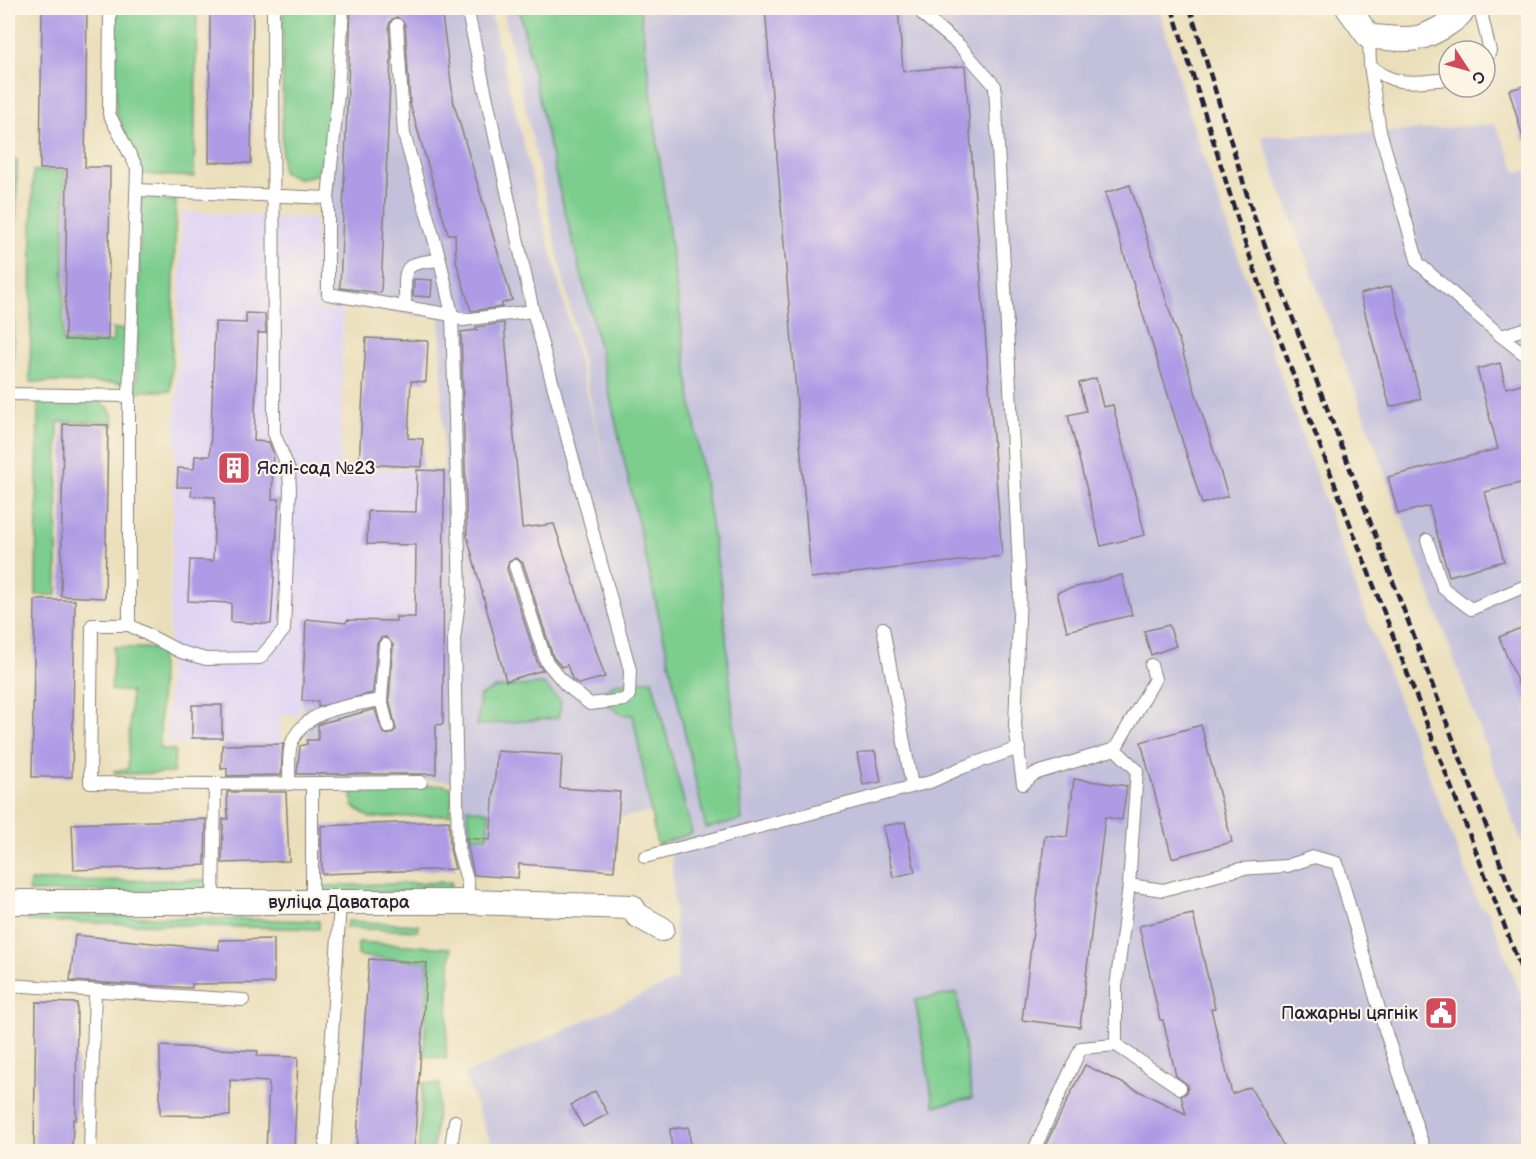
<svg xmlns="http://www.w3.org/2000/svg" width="1536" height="1159" viewBox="0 0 1536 1159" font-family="'Balsamiq Sans',sans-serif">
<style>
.built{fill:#dfd4f4}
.industrial{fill:#c3c0db}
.green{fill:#7ccd8e;stroke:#4f7864;stroke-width:1.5}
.building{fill:#ae9be6}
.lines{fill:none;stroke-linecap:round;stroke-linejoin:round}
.service-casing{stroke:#86807a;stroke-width:14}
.minor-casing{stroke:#86807a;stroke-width:26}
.service{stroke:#fff;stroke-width:12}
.minor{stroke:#fff;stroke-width:24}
.rail{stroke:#22223b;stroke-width:4.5;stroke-dasharray:9 4.5;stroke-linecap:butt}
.labels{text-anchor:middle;stroke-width:4.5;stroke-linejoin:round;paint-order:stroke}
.poi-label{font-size:18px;fill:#22223b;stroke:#fcf5e5;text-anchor:start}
.street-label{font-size:18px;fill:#22223b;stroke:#fcf5e5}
</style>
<rect width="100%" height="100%" fill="#fcf5e5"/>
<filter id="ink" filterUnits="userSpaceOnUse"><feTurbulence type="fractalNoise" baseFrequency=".0167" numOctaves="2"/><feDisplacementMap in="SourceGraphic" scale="12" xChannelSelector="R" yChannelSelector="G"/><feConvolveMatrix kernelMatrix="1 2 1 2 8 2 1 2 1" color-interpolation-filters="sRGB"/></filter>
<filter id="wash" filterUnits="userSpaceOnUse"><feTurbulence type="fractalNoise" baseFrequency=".008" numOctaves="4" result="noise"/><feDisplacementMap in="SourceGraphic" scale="24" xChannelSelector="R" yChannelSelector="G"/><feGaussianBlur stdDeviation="1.35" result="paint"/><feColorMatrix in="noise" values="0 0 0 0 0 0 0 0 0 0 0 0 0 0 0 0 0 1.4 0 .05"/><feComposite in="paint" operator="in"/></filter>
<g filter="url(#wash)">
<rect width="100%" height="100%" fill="#eadeba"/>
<!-- built -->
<path class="built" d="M182 212 315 218 320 311 343 305 340 467 417 470 415 617 306 619 301 714 280 716 281 744 166 743Z"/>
<!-- industrial -->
<g class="industrial">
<path d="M344 8H489L607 473 503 8H1158L1195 133 1362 605 1479 905 1489 912 1528 1014V1151H494L464 1075 678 979 669 808 618 818 519 864 518 878 474 875 460 804V782L306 774 307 740 302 701 306 619 415 617 417 470 444 471 440 318 314 302Z"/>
<path d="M1495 124 1517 172 1528 170V860L1261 136 1389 132Z"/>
</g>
<!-- green -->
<g class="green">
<path d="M116 8H197L194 177 144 174 116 114Z"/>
<path d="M283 8H337L327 158 318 174 300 179 282 172Z"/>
<path d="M519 8H640L691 400 722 592 742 820 706 828 593 320 558 185Z"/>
<path d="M8 160H17L13 373 8 374Z"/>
<path d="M33 171H65L63 342H113V329H127L126 383 30 382Z"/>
<path d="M141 199 176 200 171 391H136Z"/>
<path d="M38 398C64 398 114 388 114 426H110L109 422H58L57 595H36Z"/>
<path d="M8 401H15L8 657Z"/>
<path d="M114 647 161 649 160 749 175 750 173 773 117 774 114 771 128 769 131 692 111 690Z"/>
<path d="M652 680 692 833 657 845 633 715H622L596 696 616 683Z"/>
<path d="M543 684 561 702 558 718 477 725 480 696 495 688Z"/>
<path d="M444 785 453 788 450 815 370 818 353 806 352 790Z"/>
<path d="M467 808 489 812 487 837H471Z"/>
<path d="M209 880 203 890 29 892 30 881Z"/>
<path d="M451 882V888L445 891 322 892 323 886Z"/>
<path d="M28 914 319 921V929L28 921Z"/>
<path d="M347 921 419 925 418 931 346 928Z"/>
<path d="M358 942 451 948 446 1059 424 1055 428 962 358 956Z"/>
<path d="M957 993 972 1098 934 1106 915 1000Z"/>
<path d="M423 1083 440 1084 433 1151H418Z"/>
</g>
<g id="blocks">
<!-- building -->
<g class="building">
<path d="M42 8H87L85 167H110L108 340H65L67 169H40Z"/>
<path d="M210 8H253L251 163 209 162Z"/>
<path d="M351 8H441L454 104 512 300 502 303V307L471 311 456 261 455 234H448L410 104 405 24 397 17 392 19 389 25 391 59 381 293 340 288Z"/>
<path d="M765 8H898L903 71 965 66 1002 556 811 578Z"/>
<path d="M1528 85V140L1524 141 1509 90Z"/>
<path d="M1130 185 1228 496 1202 504 1105 193Z"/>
<path d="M414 279 432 280 431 297 413 296Z"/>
<path d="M1391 286 1421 399 1390 407 1360 294Z"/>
<path d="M246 313 265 314 266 333H258L254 441 269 442 273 453 272 499H279L271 624 231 622V603L188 601 190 560 213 561 215 497 191 496 192 487H177L178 468 194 469 195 456H210L215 322 246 323Z"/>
<path d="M504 323 522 528 554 524 605 677 579 684 572 679 567 665 562 667 553 657 523 563 516 558 509 561 507 569 538 664 543 670 506 681 467 536 461 332 477 330 476 327Z"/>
<path d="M366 338 428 341 426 382 411 381 408 438 423 439 422 467 359 464Z"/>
<path d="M1500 363 1506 388 1528 382V481L1485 492 1504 561 1449 576 1429 506 1398 514 1388 477 1498 449 1477 369Z"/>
<path d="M1096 378 1103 407 1113 405 1145 535 1101 546 1068 415 1086 411 1079 383Z"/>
<path d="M63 424 108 425 105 598 61 596Z"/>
<path d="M417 470 444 471 443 724 436 725V774H297L300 746 307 744V740H318V725L322 723 375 709 383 733 389 735 396 730 389 699 393 645 386 637 381 638 377 644 373 693 318 707V701H302L306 619 346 623 347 620 396 621V617H415L416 545 367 544 368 511 416 512Z"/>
<path d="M1122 575 1132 615 1067 631 1057 592Z"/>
<path d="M35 600H75L72 777H32Z"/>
<path d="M1169 625 1176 646 1151 655 1144 631Z"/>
<path d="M1528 625V708L1499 637Z"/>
<rect x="192" y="705" width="30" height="33"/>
<path d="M1201 725 1232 842 1172 858 1141 742Z"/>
<path d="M283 744 281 775 227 776V768L221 769 222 745Z"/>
<path d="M497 751 562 755 560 788 620 792 614 871 519 864 518 878 474 875 466 838 490 840Z"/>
<path d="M875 751 881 782 863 785 857 754Z"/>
<path d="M1074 779 1127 786 1122 820 1105 817 1080 1027 1022 1020 1045 835 1067 837Z"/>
<path d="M227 792H286L289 861 222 863 223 819H228Z"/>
<path d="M206 819 205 865 74 870 72 824Z"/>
<path d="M449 821 450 849 455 869 322 874 321 826Z"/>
<path d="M905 822 915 872 893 877 883 826Z"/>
<path d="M1193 914 1215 1008 1211 1009 1232 1094 1250 1087 1287 1152H1042L1085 1065 1186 1114 1181 1096 1187 1092 1188 1085 1176 1076 1163 1020H1160L1139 926Z"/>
<path d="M75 935 219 950V940L274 939V983L192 984V988L70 981Z"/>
<path d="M369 959 427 963 414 1152H356Z"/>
<path d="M36 1002 77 1003 76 1120 73 1119 72 1152H34Z"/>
<path d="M160 1046 258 1051 257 1056 298 1057 294 1152H266L269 1082 230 1080V1116L160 1115Z"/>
<path d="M595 1091 608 1114 583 1127 571 1105Z"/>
<path d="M689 1127 691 1152H672L670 1129Z"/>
</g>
</g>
</g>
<g filter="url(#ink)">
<use href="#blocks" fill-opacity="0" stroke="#86807a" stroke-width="1.5"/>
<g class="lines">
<!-- service casing -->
<g class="service-casing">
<g id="service">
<path d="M467 8 533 311"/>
<path d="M922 8 923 15 959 45 995 86 1020 589 1015 726 1023 784 1034 774 1115 749 1137 770 1129 885 1163 890 1240 869 1287 866 1314 857 1337 863 1386 1033 1425 1152"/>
<path d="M1480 8 1490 51 1485 61"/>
<path d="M397 25 404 134 440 260 452 315 460 593 454 640 458 849 468 883V902"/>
<path d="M1369 37 1370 65C1394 89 1418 81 1449 79"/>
<path d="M1370 65 1380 131 1418 263 1501 336 1528 328"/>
<path d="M137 190 328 198V294L452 315 463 320 533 311 630 670 629 695 624 700 590 704 565 684 546 661 515 566"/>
<path d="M328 198 338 94 343 8"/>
<path d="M405 307C406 269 398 263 440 260"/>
<path d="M1501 336 1528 357"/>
<path d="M8 394 129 396 137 168 109 114 110 8"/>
<path d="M129 396V625"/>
<path d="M1427 540 1443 588 1471 609 1528 585"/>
<path d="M883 628 912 786"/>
<path d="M381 700 388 727"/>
<path d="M1115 749 1155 679 1151 665"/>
<path d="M215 784 421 782"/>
<path d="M289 784C290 772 287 753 292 742 307 708 349 706 381 700L385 645"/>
<path d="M645 857 930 782 961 768 1019 748"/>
<path d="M1129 885 1116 987V1045L1180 1088"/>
<path d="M213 902 215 784 90 783 92 625H129L181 652 206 659 260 658 284 630 290 490 289 470 274 433 273 8"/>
<path d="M312 902V784"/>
<path d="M8 985 243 1000"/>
<path d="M90 1152 95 991"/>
<path d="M325 1152 340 902"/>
<path d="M450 1152 455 1121"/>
<path d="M1033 1152 1081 1048 1116 1045"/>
</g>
</g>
<!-- minor casing -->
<g class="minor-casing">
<g id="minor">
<path d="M1348 8 1369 37C1384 37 1402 41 1417 38 1432 35 1457 20 1465 8"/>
<path d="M8 902H468L632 907 637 915 662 929"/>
</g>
</g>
<!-- service -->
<use href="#service" class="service"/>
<!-- minor -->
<use href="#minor" class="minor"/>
<!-- rail -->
<g class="rail">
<path d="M1172 8 1246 246 1302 399 1528 987"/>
<path d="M1190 8 1253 214 1528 936"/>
</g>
</g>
</g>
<!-- icons -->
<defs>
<g id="building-square" transform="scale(1.725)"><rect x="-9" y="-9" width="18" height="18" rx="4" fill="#d1495b" stroke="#fcf5e5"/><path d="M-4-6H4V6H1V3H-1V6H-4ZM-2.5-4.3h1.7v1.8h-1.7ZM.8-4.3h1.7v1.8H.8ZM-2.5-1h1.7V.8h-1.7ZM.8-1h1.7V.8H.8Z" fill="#fff"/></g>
<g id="civic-square" transform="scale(1.725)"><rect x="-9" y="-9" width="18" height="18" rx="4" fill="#d1495b" stroke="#fcf5e5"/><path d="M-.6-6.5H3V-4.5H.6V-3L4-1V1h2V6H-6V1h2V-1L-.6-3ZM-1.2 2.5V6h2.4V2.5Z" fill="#fff"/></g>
</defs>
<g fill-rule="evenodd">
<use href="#building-square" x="234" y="468"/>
<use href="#civic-square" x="1441" y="1013"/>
</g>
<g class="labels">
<!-- poi labels -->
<g class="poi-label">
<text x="257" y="474">Яслі-сад №23</text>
<text x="1418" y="1019" text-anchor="end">Пажарны цягнік</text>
</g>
<!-- street labels -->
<g class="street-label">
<text x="339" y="908">вуліца Даватара</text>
</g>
</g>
<!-- margin -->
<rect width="1536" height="1159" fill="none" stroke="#fcf5e5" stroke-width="30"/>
<!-- north arrow -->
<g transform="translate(1467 69) rotate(126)"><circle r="28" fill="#fcf5e5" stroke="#a5a1a1" stroke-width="1.5"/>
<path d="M0-4.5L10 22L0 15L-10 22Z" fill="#d1495b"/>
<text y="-9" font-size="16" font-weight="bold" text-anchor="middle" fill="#22223b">С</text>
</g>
</svg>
